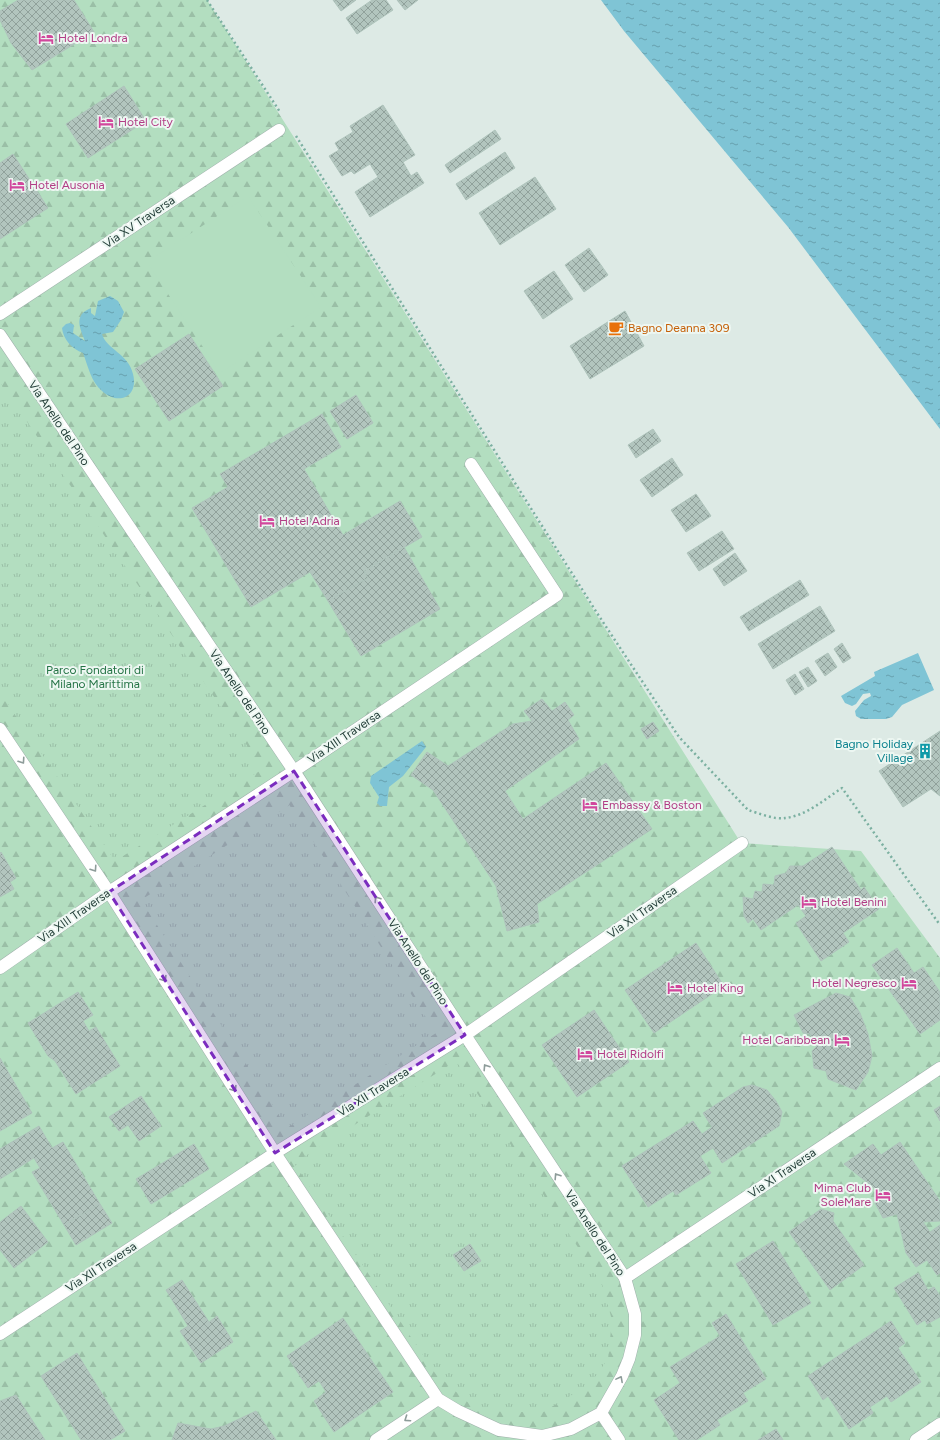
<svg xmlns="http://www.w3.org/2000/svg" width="940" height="1440" viewBox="0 0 940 1440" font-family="Figtree,sans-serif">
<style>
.forest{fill:url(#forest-firs)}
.park{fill:url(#park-tufts)}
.pitch{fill:#b3dec0}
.water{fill:url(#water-ripples)}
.building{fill:url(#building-cross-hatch);stroke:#afc4bc}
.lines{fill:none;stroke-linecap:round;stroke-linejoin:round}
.minor-casing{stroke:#a0b2ac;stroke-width:13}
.path{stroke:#7bb0a1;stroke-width:2.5;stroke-dasharray:2 3;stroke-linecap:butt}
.minor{stroke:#fff;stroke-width:12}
.oneway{stroke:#8e9c9a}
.marked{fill:#7b2cbf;fill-opacity:0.2;stroke:#7b2cbf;stroke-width:3;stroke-dasharray:8 5;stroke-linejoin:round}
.labels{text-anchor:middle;stroke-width:4;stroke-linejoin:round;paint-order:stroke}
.hotel-label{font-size:12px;fill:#b23c85;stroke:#edf7f2;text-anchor:start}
.street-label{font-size:12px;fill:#1e3a34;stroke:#edf7f2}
.food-label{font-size:12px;fill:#c56008;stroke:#edf7f2;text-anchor:start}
.park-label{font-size:12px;fill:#257446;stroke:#edf7f2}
.culture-label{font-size:12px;fill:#0d838f;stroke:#edf7f2;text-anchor:end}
</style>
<defs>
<pattern id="forest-firs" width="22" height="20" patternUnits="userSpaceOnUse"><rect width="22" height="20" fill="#b3dec0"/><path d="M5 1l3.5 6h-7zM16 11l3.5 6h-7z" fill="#9abfa6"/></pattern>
<pattern id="park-tufts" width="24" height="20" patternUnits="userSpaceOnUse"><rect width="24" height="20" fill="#b3dec0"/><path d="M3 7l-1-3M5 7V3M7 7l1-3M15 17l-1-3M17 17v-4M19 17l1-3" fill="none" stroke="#9abfa6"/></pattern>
<pattern id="water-ripples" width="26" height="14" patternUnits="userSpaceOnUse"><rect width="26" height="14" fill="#7fc4d5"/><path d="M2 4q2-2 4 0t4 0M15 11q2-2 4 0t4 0" fill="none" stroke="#67a0ae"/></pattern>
<pattern id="building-cross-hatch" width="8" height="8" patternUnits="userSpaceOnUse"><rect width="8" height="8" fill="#b2c5be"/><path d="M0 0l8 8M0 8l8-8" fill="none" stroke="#90a19b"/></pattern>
</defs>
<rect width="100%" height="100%" fill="#ddeae5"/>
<!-- forest -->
<path class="forest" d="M0 0H207L741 843 861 851 940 958V1440H0Z"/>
<!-- park -->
<g class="park">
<path d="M0 382 263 769 115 861 0 693Z"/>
<path d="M290 805 436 1033 287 1128 141 900Z"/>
<path d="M456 1061 602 1284 612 1320 608 1359 590 1384 543 1412H503L471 1405 435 1373 294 1163Z"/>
</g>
<!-- pitch -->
<path class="pitch" d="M248 196 321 307 220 373 147 262Z"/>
<!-- water -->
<g class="water">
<path d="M601 0H940V429L788 227 624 31Z"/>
<path d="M110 296 118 301 124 312 121 320 113 332 102 334C106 349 129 354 133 374 139 397 118 406 102 391 91 382 88 366 83 353 72 349 63 339 62 328L66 324 70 323 74 325 73 333 85 341C80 328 73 315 91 308V313L95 316 98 301Z"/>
<path d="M918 653 934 690 902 705 892 717 886 719H861L856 716 855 711 864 700 871 696 870 693 863 694 856 704 852 706 845 703 841 696 875 676 874 672Z"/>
<path d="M422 741 426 747 403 776 389 787 387 806H380L377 803 379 797 370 783 371 776Z"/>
</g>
<!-- building -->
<g class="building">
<path d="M18 0H74L94 32 32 70 11 43 0 20V11Z"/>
<path d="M333 0H356L341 11Z"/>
<path d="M372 0H386L393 10 357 34 346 18Z"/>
<path d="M397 0H418L405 10Z"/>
<path d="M124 86 146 121 88 158 66 124Z"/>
<path d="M383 105 415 155 403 162 411 176 417 172 424 183 370 217 355 192 378 177 370 164 354 174 351 171 342 176 329 156 339 150 335 143 353 132 350 126Z"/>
<path d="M495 130 501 139 450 173 445 165Z"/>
<path d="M505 152 515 168 466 200 456 184Z"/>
<path d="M13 154 48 208 0 239V163Z"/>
<path d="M535 177 556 209 500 245 479 213Z"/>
<path d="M589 248 608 275 584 292 565 265Z"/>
<path d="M554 271 573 299 543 319 524 291Z"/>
<path d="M625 311 644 346 590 379 570 346Z"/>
<path d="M189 334 223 386 169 421 135 369Z"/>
<path d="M356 395 373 423 347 439 330 411Z"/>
<path d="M322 414 341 447 304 469 343 535 400 501 422 537 364 571 368 578 328 601 310 572 251 607 192 508 228 487 220 474Z"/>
<path d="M653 429 661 441 636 458 628 445Z"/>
<path d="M672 458 683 475 652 497 640 480Z"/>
<path d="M696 494 711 516 686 532 671 510Z"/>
<path d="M722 531 734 549 699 571 687 553Z"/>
<path d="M404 547 440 609 361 656 328 601 368 578 364 571Z"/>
<path d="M735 553 747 571 724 586 713 569Z"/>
<path d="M800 580 809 595 749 631 740 617Z"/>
<path d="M820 606 835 631 773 669 758 644Z"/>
<path d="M842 643 851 658 843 663 834 649Z"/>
<path d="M828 653 837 667 825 676 815 661Z"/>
<path d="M808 667 817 681 808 687 799 672Z"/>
<path d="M795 674 804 689 795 695 786 680Z"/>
<path d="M542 699 552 711 565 702 574 715 568 720 579 739 505 791 523 819 606 763 652 829 537 904 539 922 507 931 496 886 433 790 411 775 427 752 448 766 513 724 532 721 524 711Z"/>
<path d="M653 722 659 731 647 739 641 729Z"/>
<path d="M940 731V796L931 789 903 807 879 771Z"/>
<path d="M832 847 861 890 864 887 879 909 843 933 849 942 821 961 796 923 806 916 798 905 761 930 753 919 748 923 744 916 743 897 753 899 755 891 762 892 763 884 774 885 775 876 786 873 790 866H803Z"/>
<path d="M1 852 16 878 10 882 14 889 0 897V853Z"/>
<path d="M696 943 724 986 654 1033 625 990Z"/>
<path d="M897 948 914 973 923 967 940 992V1020L920 1034 872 965Z"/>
<path d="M78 992 93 1015 83 1021 89 1031 96 1027 120 1066 76 1094 55 1061 48 1056 28 1023Z"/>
<path d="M836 993 850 997 860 1013 868 1034 872 1056 868 1072 856 1090 828 1079 826 1071 814 1068 812 1051 817 1046 810 1034 803 1033 794 1015Z"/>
<path d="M594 1010 629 1062 577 1097 542 1045Z"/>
<path d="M0 1058 32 1113 0 1131Z"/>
<path d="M752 1085 767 1090 776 1101 782 1112 779 1126 722 1163 713 1148 700 1156 711 1173 676 1195 673 1191 648 1207 622 1166 693 1121 702 1134 712 1127 703 1113 743 1087Z"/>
<path d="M141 1096 161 1126 139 1141 128 1125 119 1131 109 1117Z"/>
<path d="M940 1106V1121L934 1110Z"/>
<path d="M39 1126 52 1148 63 1142 100 1204 64 1225 32 1172 40 1168 34 1158 0 1179V1149Z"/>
<path d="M900 1142 940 1201V1221L923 1222 930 1232 940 1225V1273L937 1275 927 1260 916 1267 906 1253 897 1214 883 1218 874 1201 883 1195 844 1164 873 1144 881 1155Z"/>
<path d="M194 1144 209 1169 151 1204 136 1179Z"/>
<path d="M100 1204 112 1223 76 1245 64 1225Z"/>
<path d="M21 1206 48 1242 14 1268 0 1250V1222Z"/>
<path d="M821 1209 834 1213 833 1221 864 1265 830 1290 789 1232Z"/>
<path d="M773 1241 811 1303 773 1325 736 1264Z"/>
<path d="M470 1244 481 1261 464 1271 453 1255Z"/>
<path d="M918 1273 928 1290 934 1287 940 1296V1317L927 1324 925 1320 917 1325 894 1288Z"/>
<path d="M182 1280 209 1322 217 1316 233 1342 201 1363 180 1331 188 1326 166 1290Z"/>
<path d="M726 1314 766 1379 743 1393 748 1401 717 1420 720 1425 697 1440H679L654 1400 680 1383 670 1367 720 1336 712 1323Z"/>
<path d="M343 1318 393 1392 334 1432 314 1401 326 1392 319 1381 308 1388 287 1356Z"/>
<path d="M891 1321 905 1343 898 1348 921 1382 891 1402 887 1396 870 1407 873 1413 849 1429 828 1396 823 1400 808 1376Z"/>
<path d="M77 1353 125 1431 110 1440H81L41 1376Z"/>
<path d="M16 1395 45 1440H0V1401Z"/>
<path d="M256 1411 276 1440H172L178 1423 211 1429 224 1426Z"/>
<path d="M776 1429 783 1440H758Z"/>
</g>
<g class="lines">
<!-- minor casing -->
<g class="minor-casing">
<g id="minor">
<path d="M0 314 279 130"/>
<path d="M0 335 294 771 465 1035 625 1278 635 1314V1335L629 1359 622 1376 601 1413 571 1429 542 1436 499 1430 458 1411 438 1399 275 1153 109 892 0 729"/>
<path d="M0 968 109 892 294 771 557 595 471 464"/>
<path d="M625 1278 940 1068"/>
<path d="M0 1334 275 1153 465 1035 742 843"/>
<path d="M601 1413 619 1440"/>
<path d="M376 1440 438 1399"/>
<path d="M916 1440 940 1424"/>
</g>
</g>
<!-- path -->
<g class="path">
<path d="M207 0 280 112"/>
<path d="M296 136 597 613 679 737 748 810C758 813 775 820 785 818 806 816 825 799 842 788L940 925"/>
</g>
<!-- minor -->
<use href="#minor" class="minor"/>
</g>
<!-- one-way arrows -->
<defs><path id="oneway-chevron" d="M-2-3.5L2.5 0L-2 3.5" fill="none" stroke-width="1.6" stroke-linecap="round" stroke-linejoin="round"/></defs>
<g class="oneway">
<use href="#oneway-chevron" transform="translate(22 761) rotate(56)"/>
<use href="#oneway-chevron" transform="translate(94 869) rotate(56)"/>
<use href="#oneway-chevron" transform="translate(377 899) rotate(-123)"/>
<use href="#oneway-chevron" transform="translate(164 979) rotate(58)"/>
<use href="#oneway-chevron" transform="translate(486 1067) rotate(-123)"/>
<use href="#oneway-chevron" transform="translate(234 1089) rotate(58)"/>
<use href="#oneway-chevron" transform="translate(557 1176) rotate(-123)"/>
<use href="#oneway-chevron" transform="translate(620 1379) rotate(-62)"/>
<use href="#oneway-chevron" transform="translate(407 1419) rotate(146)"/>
</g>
<!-- marked area -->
<path class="marked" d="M294 771 465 1035 275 1153 109 892Z"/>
<!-- icons -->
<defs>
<g id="hotel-bare" transform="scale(1.2)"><path d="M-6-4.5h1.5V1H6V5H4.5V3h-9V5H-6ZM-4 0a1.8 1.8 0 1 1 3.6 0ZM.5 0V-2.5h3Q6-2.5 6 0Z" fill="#d1479c" stroke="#edf7f2" stroke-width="2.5" paint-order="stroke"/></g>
<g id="cafe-bare" transform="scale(1.2)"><path d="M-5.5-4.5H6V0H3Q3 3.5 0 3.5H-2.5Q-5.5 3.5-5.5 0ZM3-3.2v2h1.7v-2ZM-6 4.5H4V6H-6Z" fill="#e8710a" stroke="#edf7f2" stroke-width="2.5" paint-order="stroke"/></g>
<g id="building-bare" transform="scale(1.2)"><path d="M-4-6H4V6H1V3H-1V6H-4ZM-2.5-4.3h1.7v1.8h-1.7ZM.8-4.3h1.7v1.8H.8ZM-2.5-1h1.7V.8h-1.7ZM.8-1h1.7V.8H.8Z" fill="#0f9aa8" stroke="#edf7f2" stroke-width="2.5" paint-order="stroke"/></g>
</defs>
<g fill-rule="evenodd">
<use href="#hotel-bare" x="46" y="38"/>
<use href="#hotel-bare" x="106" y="122"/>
<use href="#hotel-bare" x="17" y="185"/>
<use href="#cafe-bare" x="616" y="328"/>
<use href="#hotel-bare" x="267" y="521"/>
<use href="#building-bare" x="925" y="751"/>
<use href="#hotel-bare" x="590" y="805"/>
<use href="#hotel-bare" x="809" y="902"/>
<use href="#hotel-bare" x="909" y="983"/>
<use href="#hotel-bare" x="675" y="988"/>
<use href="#hotel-bare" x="842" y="1040"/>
<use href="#hotel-bare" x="585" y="1054"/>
<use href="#hotel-bare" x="883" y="1195"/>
</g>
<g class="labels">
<!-- hotel labels -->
<g class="hotel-label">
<text x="58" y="42">Hotel Londra</text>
<text x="118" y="126">Hotel City</text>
<text x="29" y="189">Hotel Ausonia</text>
<text x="279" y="525">Hotel Adria</text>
<text x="602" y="809">Embassy &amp; Boston</text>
<text x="821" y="906">Hotel Benini</text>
<text x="897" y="987" text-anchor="end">Hotel Negresco</text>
<text x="687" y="992">Hotel King</text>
<text x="830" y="1044" text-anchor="end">Hotel Caribbean</text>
<text x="597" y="1058">Hotel Ridolfi</text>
<text x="871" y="1192" text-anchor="end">Mima Club<tspan x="871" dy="14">SoleMare</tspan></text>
</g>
<!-- street labels -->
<g class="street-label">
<text transform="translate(139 222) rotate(-34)" y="4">Via XV Traversa</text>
<text transform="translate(59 423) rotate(56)" y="4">Via Anello del Pino</text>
<text transform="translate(240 692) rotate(56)" y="4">Via Anello del Pino</text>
<text transform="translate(344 737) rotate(-34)" y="4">Via XIII Traversa</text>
<text transform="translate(642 912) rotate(-35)" y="4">Via XII Traversa</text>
<text transform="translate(74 916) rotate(-35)" y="4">Via XIII Traversa</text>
<text transform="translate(418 962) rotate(57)" y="4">Via Anello del Pino</text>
<text transform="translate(373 1092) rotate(-32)" y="4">Via XII Traversa</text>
<text transform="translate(782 1173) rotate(-34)" y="4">Via XI Traversa</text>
<text transform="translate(595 1233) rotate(57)" y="4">Via Anello del Pino</text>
<text transform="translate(101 1267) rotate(-33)" y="4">Via XII Traversa</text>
</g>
<!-- food labels -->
<g class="food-label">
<text x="628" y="332">Bagno Deanna 309</text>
</g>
<!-- park labels -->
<g class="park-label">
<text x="95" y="674">Parco Fondatori di<tspan x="95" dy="14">Milano Marittima</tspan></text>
</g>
<!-- culture labels -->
<g class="culture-label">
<text x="913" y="748">Bagno Holiday<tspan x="913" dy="14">Village</tspan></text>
</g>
</g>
</svg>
